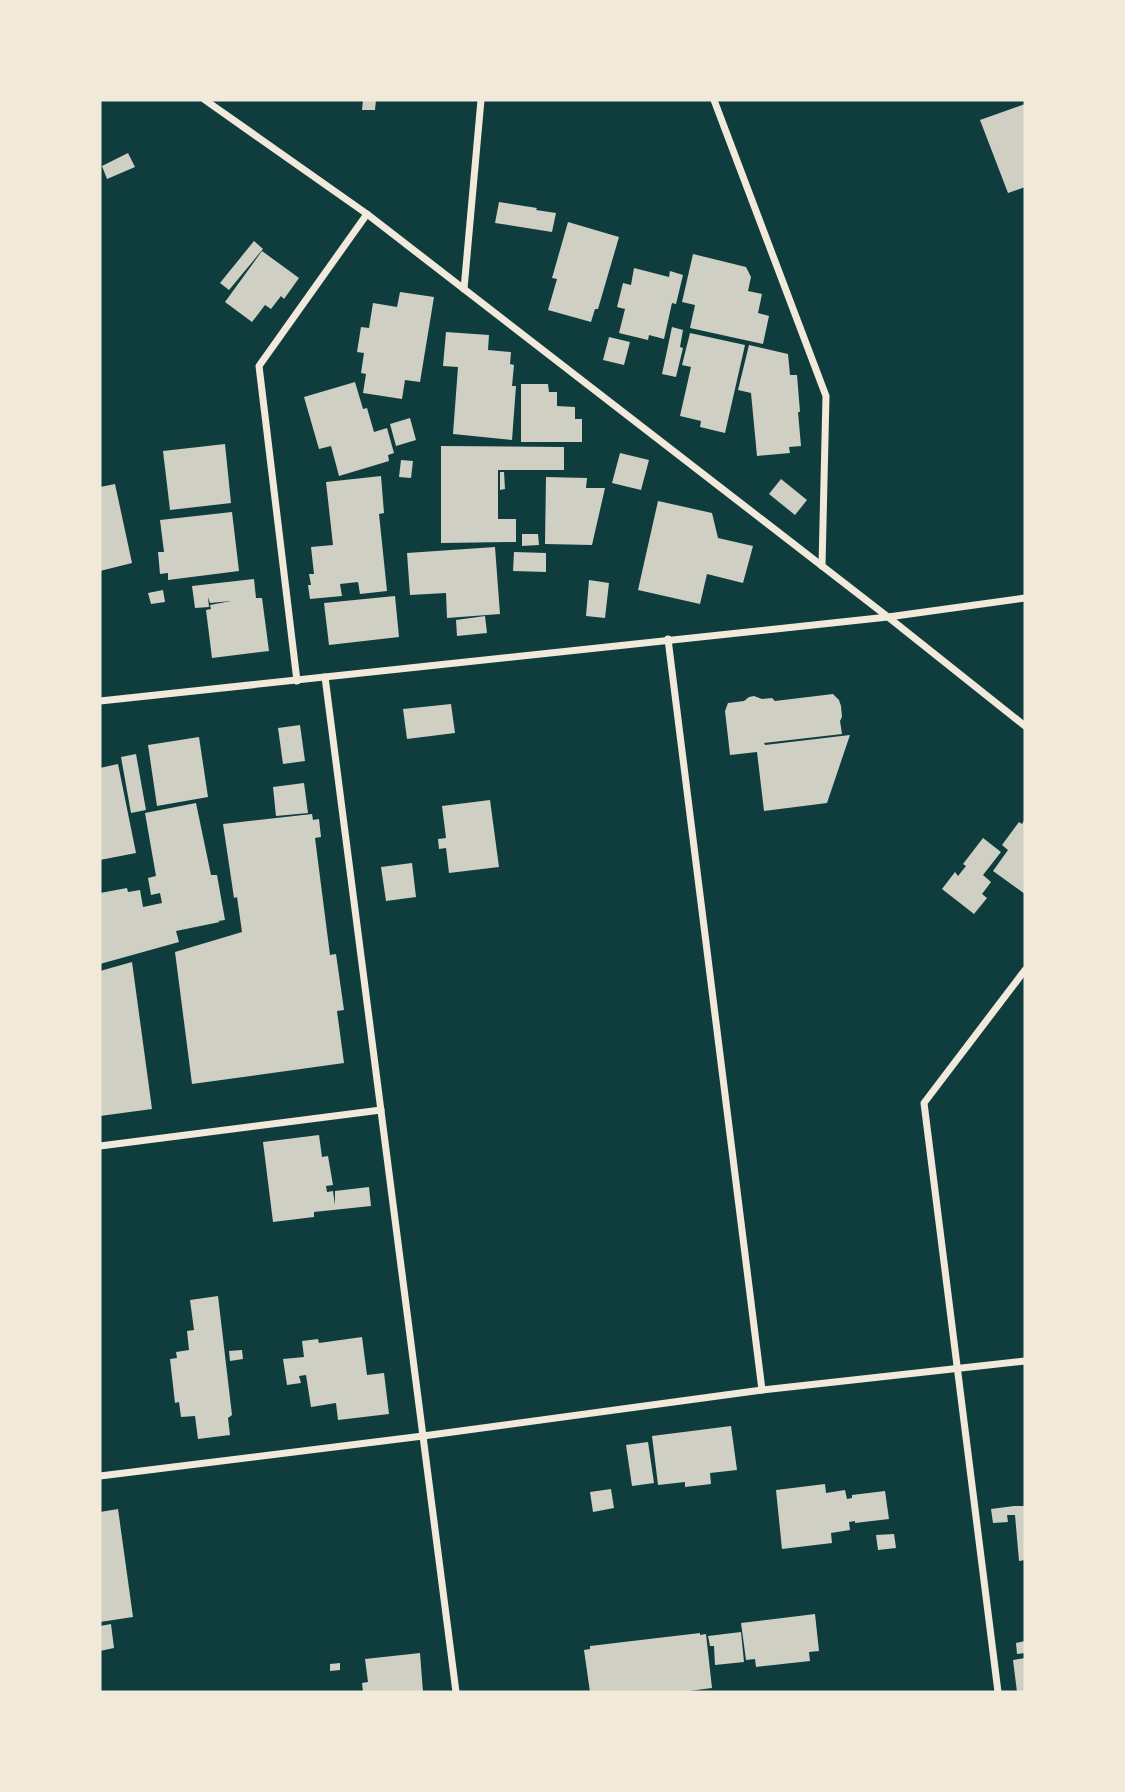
<svg xmlns="http://www.w3.org/2000/svg" width="1125" height="1792" viewBox="0 0 1125 1792" font-family="'Source Serif 4',serif">
<style>
.building{fill:#cfcfc3}
.lines{fill:none;stroke-linecap:round;stroke-linejoin:round}
.minor{stroke:#f1e9da;stroke-width:7}
</style>
<rect width="100%" height="100%" fill="#0f3d3e"/>
<!-- building -->
<g class="building">
<path d="M363 100H376L375 110H362Z"/>
<path d="M1025 104V187L1008 193 980 120Z"/>
<path d="M128 153 135 167 107 179 102 166Z"/>
<path d="M499 202 537 208 536 210 556 213 552 232 495 223Z"/>
<path d="M568 222 619 237 598 309H595L591 322 548 310 557 279 552 278Z"/>
<path d="M254 241 263 249 229 290 220 283Z"/>
<path d="M262 251 299 278 284 299 281 296 271 309 265 305 252 322 225 302Z"/>
<path d="M693 254 746 267 751 277 748 291 762 294 758 313 769 316 763 344 690 328 695 305 682 302Z"/>
<path d="M634 268 669 277 670 271 683 275 676 304 672 303 664 339 649 335 648 340 619 333 625 309 617 307 623 283 631 285Z"/>
<path d="M400 292 434 297 420 382 405 380 402 399 363 393 366 374 361 373 364 353 357 352 361 327 369 328 373 303 397 307Z"/>
<path d="M672 327 683 330 680 347 683 348 676 377 662 374Z"/>
<path d="M446 332 489 335 488 350 511 352 510 364 514 365 512 386H516L512 440 453 434 458 367 443 366Z"/>
<path d="M690 333 745 345 725 433 700 427 701 421 680 416 691 367 682 365Z"/>
<path d="M609 337 630 342 624 365 603 360Z"/>
<path d="M749 345 788 354 790 375H797L800 412H798L801 446 789 447 790 453 757 456 751 393 738 390Z"/>
<path d="M355 382 363 409 367 408 374 432 387 428 394 453 388 455 389 461 339 476 331 446 319 449 304 397Z"/>
<path d="M521 384H548L549 392H557V406L575 407V419H582V442H521Z"/>
<path d="M410 418 416 440 396 446 390 424Z"/>
<path d="M225 444 231 503 170 510 163 451Z"/>
<path d="M441 446 564 447V470H498V519H516V542L441 543Z"/>
<path d="M620 453 649 460 641 490 612 483Z"/>
<path d="M401 460 413 461 411 478 399 477Z"/>
<path d="M500 472H504L505 489 500 490Z"/>
<path d="M381 476 384 513 379 514 387 591 360 594 358 582 340 584 342 596 310 599 308 585H311L309 574H314L311 547 333 545 326 482Z"/>
<path d="M546 477 587 478 586 488H605L592 545 545 544Z"/>
<path d="M781 479 807 500 795 515 769 494Z"/>
<path d="M115 484 132 563 100 571V487Z"/>
<path d="M658 501 712 513 718 538 753 546 743 583 707 574 700 604 638 590Z"/>
<path d="M232 512 239 571 168 580V573L160 574 158 552H164L160 520Z"/>
<path d="M522 534H538L539 545 522 546Z"/>
<path d="M495 547 500 614 447 618 446 593 410 595 407 553Z"/>
<path d="M514 552 546 553V572L513 571Z"/>
<path d="M254 579 256 598H262L269 651 212 658 206 610 211 609 210 605 231 601 210 603 208 597 209 607 195 608 192 586Z"/>
<path d="M589 580 609 583 605 618 586 616Z"/>
<path d="M163 590 165 602 151 604 148 593Z"/>
<path d="M395 596 399 637 329 645 324 603Z"/>
<path d="M485 616 487 633 457 636 456 620Z"/>
<path d="M833 694 839 700 841 706 842 717 840 721 842 734 764 743 765 745 850 735 827 803 764 811 757 752 730 755 725 711 728 703 744 701 749 697 754 696 762 699 772 698 775 701Z"/>
<path d="M451 704 455 733 407 739 403 709Z"/>
<path d="M300 725 305 761 283 764 278 728Z"/>
<path d="M199 737 208 797 157 806 148 745Z"/>
<path d="M136 754 146 810 131 813 121 757Z"/>
<path d="M118 764 136 853 100 860V768Z"/>
<path d="M304 783 308 813 276 816 273 787Z"/>
<path d="M490 800 499 867 449 873 446 848 439 849 438 839 446 838 442 806Z"/>
<path d="M196 803 211 875H217L225 920 218 921 220 922 176 931 179 942 100 964V893L127 888 128 892 140 890 143 907 162 903 160 893 151 895 148 878 156 876 145 813Z"/>
<path d="M312 814 313 820 319 819 321 837 315 838 330 955 336 954 344 1010 337 1011 344 1063 192 1084 175 952 242 932 237 897 234 898 223 824Z"/>
<path d="M1025 819V894L993 871 1008 850 1002 845 1019 822 1022 824Z"/>
<path d="M983 838 1001 852 983 875 991 882 982 894 987 898 974 914 942 889 955 872 958 876 966 866 963 864Z"/>
<path d="M412 863 416 897 386 901 381 867Z"/>
<path d="M132 962 152 1109 100 1116V971Z"/>
<path d="M319 1135 322 1157 328 1156 333 1185 326 1186 327 1192 333 1191 335 1205V1191L369 1187 371 1206 314 1212V1217L273 1222 263 1142Z"/>
<path d="M218 1296 232 1415 228 1418 230 1435 198 1439 195 1416 181 1417 179 1402 175 1403 170 1359 177 1358 176 1352 189 1350 187 1331 194 1330 190 1300Z"/>
<path d="M362 1337 367 1375 384 1373 389 1414 338 1420 336 1403 311 1407 306 1375 299 1376 301 1383 287 1385 283 1359 304 1357 302 1341 318 1339 319 1343Z"/>
<path d="M242 1350 243 1359 230 1361 229 1351Z"/>
<path d="M731 1426 737 1470 710 1473 711 1484 685 1487V1482L658 1485 652 1436Z"/>
<path d="M648 1442 654 1483 632 1486 626 1445Z"/>
<path d="M825 1484 826 1493 845 1490 847 1499 852 1498V1495L885 1491 889 1519 855 1523V1521L849 1522 850 1530 831 1533 832 1543 782 1549 776 1490Z"/>
<path d="M611 1489 614 1508 593 1512 590 1492Z"/>
<path d="M1014 1506H1025V1560L1019 1561 1015 1515H1007L1008 1522 993 1523 991 1509Z"/>
<path d="M118 1509 133 1617 100 1622V1512Z"/>
<path d="M894 1534 896 1548 878 1550 876 1535Z"/>
<path d="M815 1614 819 1651 809 1652 810 1661 756 1667 755 1659 746 1660 741 1623Z"/>
<path d="M111 1624 114 1648 100 1651V1626Z"/>
<path d="M741 1632 744 1662 715 1665 714 1646H710L708 1636Z"/>
<path d="M700 1633V1635L706 1634 712 1688 681 1692H590L584 1650 590 1649V1646Z"/>
<path d="M1025 1641V1653L1017 1654 1016 1643Z"/>
<path d="M420 1653 423 1692H363L362 1683 368 1682 365 1659Z"/>
<path d="M1025 1658V1692H1017L1013 1660Z"/>
<path d="M340 1663V1670L330 1671V1664Z"/>
</g>
<g class="lines">
<!-- minor -->
<g class="minor">
<path d="M205 100 367 214 888 617 1025 726"/>
<path d="M714 100 826 396 822 566"/>
<path d="M464 289 481 100"/>
<path d="M668 639 762 1390"/>
<path d="M325 677 456 1692"/>
<path d="M297 681 259 366 367 214"/>
<path d="M100 701 888 617 1025 598"/>
<path d="M100 1146 381 1110"/>
<path d="M100 1476 423 1436 762 1390 1025 1361"/>
<path d="M998 1692 924 1103 1025 970"/>
</g>
</g>
<!-- border -->
<rect width="1125" height="1792" fill="none" stroke="#f1e9da" stroke-width="203"/>
</svg>
